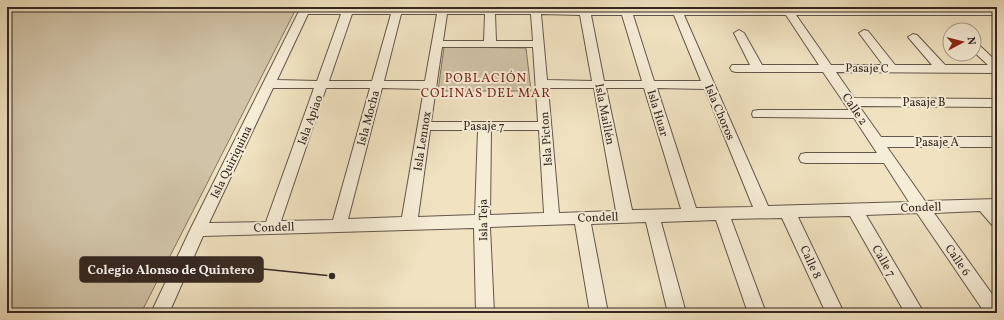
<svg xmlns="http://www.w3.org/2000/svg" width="1004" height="320" viewBox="0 0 1004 320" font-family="Vollkorn,serif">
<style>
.green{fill:#d1c3a7;stroke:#827564}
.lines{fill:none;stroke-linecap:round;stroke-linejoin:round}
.minor-casing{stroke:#63564a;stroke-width:2}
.minor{fill:#f6edd7;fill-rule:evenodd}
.labels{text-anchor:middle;stroke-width:4;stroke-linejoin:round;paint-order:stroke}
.street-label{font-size:12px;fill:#342722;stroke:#f6edd7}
.neighbourhood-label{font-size:13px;letter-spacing:1px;fill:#7a1f14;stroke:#f6edd7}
.leader{fill:none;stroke:#342722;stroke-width:1.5}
.callout-dot{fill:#342722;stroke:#f6edd7;stroke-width:1.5}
.callout{fill:#342722;stroke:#342722;stroke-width:1.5}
.callout-label{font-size:13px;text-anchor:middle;font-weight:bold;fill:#fff}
</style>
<rect width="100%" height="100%" fill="#f1e3c2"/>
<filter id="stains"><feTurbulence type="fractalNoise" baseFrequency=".005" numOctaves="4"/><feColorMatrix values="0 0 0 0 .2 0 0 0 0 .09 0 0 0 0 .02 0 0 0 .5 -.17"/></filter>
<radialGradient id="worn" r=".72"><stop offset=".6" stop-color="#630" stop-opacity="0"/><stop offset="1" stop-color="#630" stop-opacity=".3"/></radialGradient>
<!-- green -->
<g class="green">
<path d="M7 7H297L141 313H7Z"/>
<path d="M444 47 526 48 531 91H438Z"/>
</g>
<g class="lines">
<!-- minor casing -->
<g class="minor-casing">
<path id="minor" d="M301 7 997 9V15H796L831 65H883L859 33 864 30 868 31 895 65H932L908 37 913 34 917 35 945 65H988L974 52V43L978 44 997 62V73L836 72 854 98 997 99V107L859 106 881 137H997V147H887L925 201 997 199V227L992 225 980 211 934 213 997 301V313H985L917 213 866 215 924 313H905L850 216 798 217 844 313H826L782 218 731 219 766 313H748L716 220 661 222 686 313H668L646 222 591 224 608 313H590L575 224 490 227 494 313H476L474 228 203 236 169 313H151L190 230ZM308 14H341L317 81 277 80ZM352 14H391L372 81H329ZM401 14H437L425 81H384ZM447 14H485L484 41H443ZM495 14H531L533 41H496ZM541 14 580 15 592 81 547 80ZM591 15H622L642 81H604ZM633 15H674L701 81H654ZM684 15H786L819 65H762L744 33 739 30 734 33 750 65H732L730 68 732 71 736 72H823L849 110H758L753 111 752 114 753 117 854 118 877 153H806L801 154 799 158 801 162 806 163H884L909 202 768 206ZM442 47H533L538 122H431ZM273 88H314L266 222 209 223ZM326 88H370L333 220 281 221ZM382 88 424 89 402 217 348 219ZM548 88H594L616 211 559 213ZM606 88H644L681 209 632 210ZM657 88 705 89 753 207 696 208ZM430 130H478L475 215 418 217ZM491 130H539L544 213 490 215Z"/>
</g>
<!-- minor -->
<use href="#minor" class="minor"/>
</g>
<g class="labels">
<!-- street labels -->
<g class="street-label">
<text transform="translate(867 68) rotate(1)" y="4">Pasaje C</text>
<text x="924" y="106">Pasaje B</text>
<text transform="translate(855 109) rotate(56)" y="4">Calle 2</text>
<text transform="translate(720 112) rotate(67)" y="4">Isla Choros</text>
<text transform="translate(658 113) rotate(73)" y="4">Isla Huar</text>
<text transform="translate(605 114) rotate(79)" y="4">Isla Maillén</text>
<text transform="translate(368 118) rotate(-75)" y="4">Isla Mocha</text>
<text transform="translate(310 120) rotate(-70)" y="4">Isla Apiao</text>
<text x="484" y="130">Pasaje 7</text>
<text transform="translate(546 139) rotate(-94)" y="4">Isla Picton</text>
<text transform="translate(422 141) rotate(-81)" y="4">Isla Lennox</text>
<text x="937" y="146">Pasaje A</text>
<text transform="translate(231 162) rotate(-64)" y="4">Isla Quiriquina</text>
<text transform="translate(921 207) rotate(-2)" y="4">Condell</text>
<text transform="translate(598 217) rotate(-2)" y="4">Condell</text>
<text transform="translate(483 220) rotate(-91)" y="4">Isla Teja</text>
<text transform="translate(274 227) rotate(-2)" y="4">Condell</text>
<text transform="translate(958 260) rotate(55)" y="4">Calle 6</text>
<text transform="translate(884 261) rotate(60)" y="4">Calle 7</text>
<text transform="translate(811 262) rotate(65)" y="4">Calle 8</text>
</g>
<!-- neighbourhood labels -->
<g class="neighbourhood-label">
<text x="486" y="82">POBLACIÓN<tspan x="486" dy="15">COLINAS DEL MAR</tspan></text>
</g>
</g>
<!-- callouts -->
<path class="leader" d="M332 276L263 269"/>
<circle class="callout-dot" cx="332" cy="276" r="4"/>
<rect class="callout" x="80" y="257" width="183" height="25" rx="4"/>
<g class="callout-label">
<text x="171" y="274">Colegio Alonso de Quintero</text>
</g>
<!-- margin -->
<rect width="1004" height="320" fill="none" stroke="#f1e3c2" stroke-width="24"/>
<rect x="8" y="8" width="988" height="304" fill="none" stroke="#342722" stroke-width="2"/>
<rect x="12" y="12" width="980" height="296" fill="none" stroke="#342722"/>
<!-- north arrow -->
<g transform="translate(962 42) rotate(83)"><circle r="19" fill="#f6edd7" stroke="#a89e8f"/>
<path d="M0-3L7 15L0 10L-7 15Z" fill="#8f2418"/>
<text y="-6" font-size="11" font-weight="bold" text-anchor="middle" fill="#342722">N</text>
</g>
<rect width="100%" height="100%" filter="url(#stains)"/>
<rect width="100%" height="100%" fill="url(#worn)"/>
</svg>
